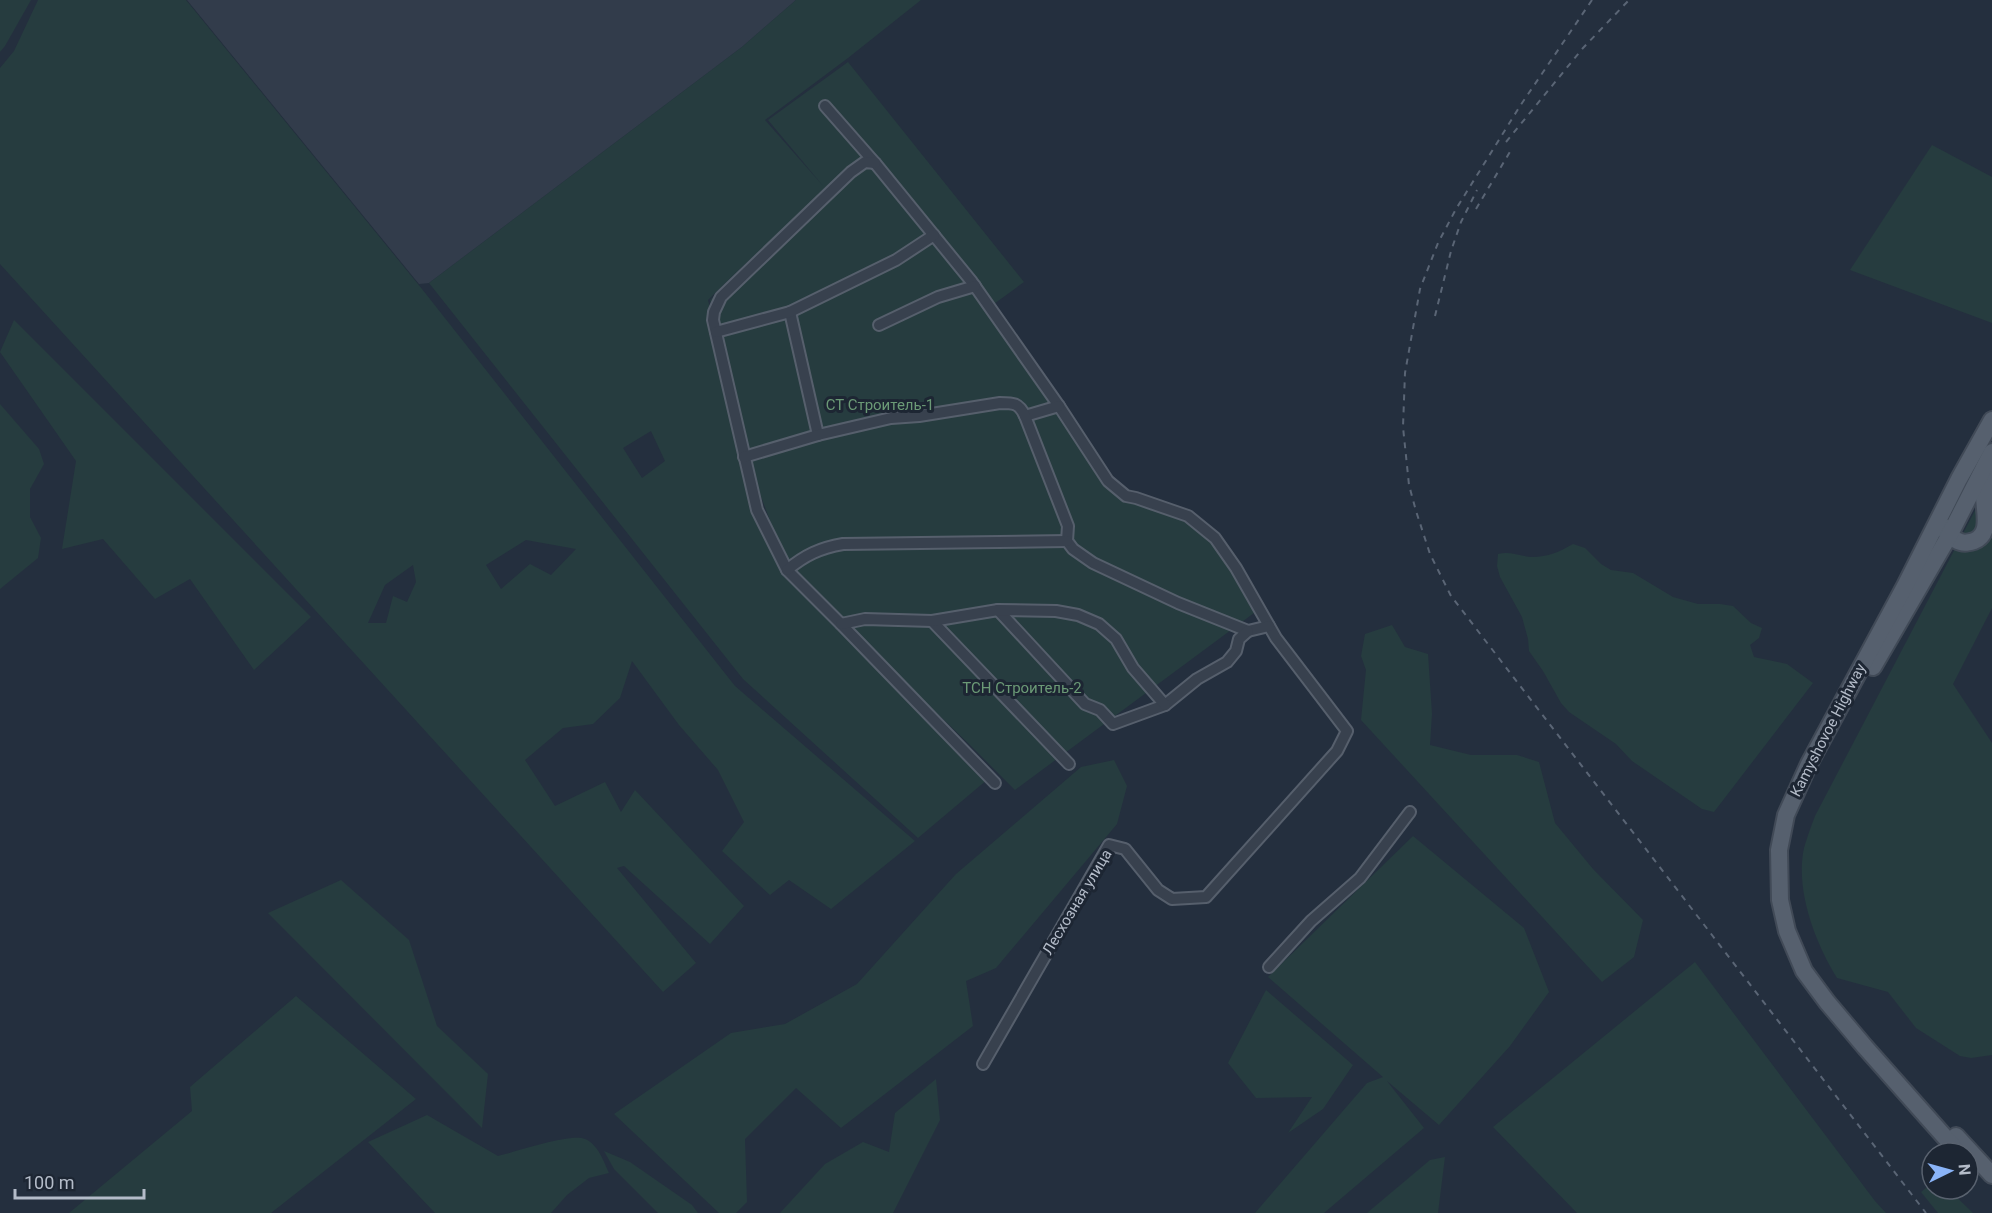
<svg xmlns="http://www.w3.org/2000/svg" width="1992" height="1213" viewBox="0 0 1992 1213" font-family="Roboto,sans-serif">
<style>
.airport{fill:#323c4b}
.green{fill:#263c3f;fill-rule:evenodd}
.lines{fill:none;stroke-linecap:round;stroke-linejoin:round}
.minor-casing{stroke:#565f6c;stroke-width:14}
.primary-casing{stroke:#414a57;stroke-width:20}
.minor{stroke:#38414e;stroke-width:10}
.primary{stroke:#56606e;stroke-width:16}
.rail{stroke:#5a6575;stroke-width:2;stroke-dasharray:6 6;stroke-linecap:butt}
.labels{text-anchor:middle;stroke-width:6;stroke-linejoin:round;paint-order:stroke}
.park-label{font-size:15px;fill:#6b9a76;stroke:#1d2633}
.street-label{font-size:15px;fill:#b4bcc9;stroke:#1d2633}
</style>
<rect width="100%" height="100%" fill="#242f3e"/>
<!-- airport -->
<path class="airport" d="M187 0H796L742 47 429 283 419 284Z"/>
<!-- green -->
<g class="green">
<path d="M0 0H31L5 46 0 52Z"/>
<path d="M38 0H186L422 289 735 686 915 841 831 909 789 880 770 895 722 851 744 822 718 770 679 725 632 661 620 698 593 724 563 728 525 760 555 806 605 782 621 812 635 790 744 906 710 944 624 866 617 868 696 963 663 992 0 264V68L14 51ZM526 540 576 549 551 575 530 564 501 589 486 565ZM413 565 416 582 407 602 393 596 386 623H368L385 585Z"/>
<path d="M796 0H921L848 58 765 120 824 187 768 120 848 62 1024 282 987 309 1055 405 1023 415 1065 526C1066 532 1065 540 1067 545 1074 559 1124 581 1140 587 1126 578 1073 554 1069 540 1068 536 1070 530 1070 526L1027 417 1058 408 1107 483 1125 498 1186 517 1214 539 1235 568 1254 613 1015 790 969 744 845 625 865 621 931 623 997 612H1055L1077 615 1098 625 1116 641 1118 637 1100 623 1078 613 1056 609 997 608 931 619 865 617 842 622 787 566 747 459 710 300 751 258 708 300 744 457 787 570 845 632 994 774 918 838 743 679 429 283 742 47ZM651 431 665 461 642 478 623 448Z"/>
<path d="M1932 145 1992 177V323L1850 270Z"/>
<path d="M14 320 311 617 254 670 190 579 155 599 103 539 62 549 76 461 0 352Z"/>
<path d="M0 404 39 449 44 464 30 489V517L41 538 38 558 0 589Z"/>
<path d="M1992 478V608L1953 684 1992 743V1055L1971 1058 1960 1056 1916 1028 1888 992 1837 978C1815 942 1795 890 1804 848 1807 837 1811 827 1815 816Z"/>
<path d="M1573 544 1585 548 1601 564 1611 570 1633 573 1673 597 1698 604H1720L1733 606 1751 623 1762 628 1759 638 1750 645 1754 657 1787 664 1813 683 1714 812 1702 809 1632 761 1616 744 1569 712 1561 703 1543 671 1529 651 1528 639 1522 617 1500 577 1497 566 1498 554C1510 551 1519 556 1532 557 1548 557 1559 552 1573 544Z"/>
<path d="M1392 625 1405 647 1428 654 1432 714 1430 745 1471 755H1517L1539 762 1555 823 1593 869 1643 920 1634 957 1602 982 1361 720 1366 670 1361 656 1365 634Z"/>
<path d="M1114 760 1127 786 1117 824 996 968 966 981 973 1026 841 1128 796 1088 745 1139 747 1202 736 1213H719L614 1114 731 1033 785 1024 857 984 956 874 1081 767Z"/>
<path d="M1413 836 1524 928 1549 992 1510 1046 1439 1125 1387 1081 1424 1128 1324 1213H1255L1367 1083 1383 1077 1268 977Z"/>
<path d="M341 880 409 940 437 1026 488 1074 482 1128 268 913Z"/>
<path d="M1695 962 1875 1201 1886 1213H1577L1493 1127Z"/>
<path d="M1266 990 1353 1065 1323 1109 1288 1133 1312 1097 1256 1098 1228 1063Z"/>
<path d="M296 996 416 1099 271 1213H69L192 1111 190 1087Z"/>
<path d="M936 1079 940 1120 893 1213H780L825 1164 863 1142 889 1152 895 1113Z"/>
<path d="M427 1115 498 1156C516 1152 570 1133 585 1139 598 1144 604 1162 609 1173L589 1178 567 1195 551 1213H435L368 1142Z"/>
<path d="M604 1151 630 1162 692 1205 698 1213H658L614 1169Z"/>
<path d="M1445 1157 1438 1213H1367L1430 1160Z"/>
<path d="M1932 1183V1189H1948L1973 1213H1938L1921 1192Z"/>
</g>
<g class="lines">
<!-- minor casing -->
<g class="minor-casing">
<g id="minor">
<path d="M825 106 875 163 972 282 1059 406 1108 481 1126 496 1136 498 1188 516 1215 538 1236 568 1276 638 1347 731 1337 751 1206 897 1172 899 1158 890 1125 849 1109 845 983 1064"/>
<path d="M875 163 865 162 851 172 721 297 714 312 713 320 757 510 787 570 841 624 995 783"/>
<path d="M790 312 818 435"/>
<path d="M879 325 938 297 975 286"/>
<path d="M716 332 790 312 896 260 934 235"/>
<path d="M1025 416 1059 406"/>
<path d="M744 457 818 435 891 418 919 416 1000 403C1014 403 1019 403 1025 416L1068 526 1067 541 1073 549 1093 563 1178 603 1248 631 1269 626"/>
<path d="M787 570C805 555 820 548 843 544L1067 541"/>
<path d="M998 610 1085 704 1100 710 1113 724 1165 705 1197 679 1227 662 1236 651 1239 639 1248 631"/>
<path d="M932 621 1069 764"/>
<path d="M841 624 865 619 932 621 998 610 1056 611 1078 615 1099 624 1116 639 1133 668 1165 705"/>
<path d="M1269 967 1311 921 1360 878 1410 812"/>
</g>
</g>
<!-- primary casing -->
<g class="primary-casing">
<g id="primary">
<path d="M1944 527C1946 533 1950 538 1956 540 1963 544 1967 543 1974 541 1992 534 1984 511 1984 495 1984 488 1986 479 1989 472"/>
<path d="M1873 667 1949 536 1992 452"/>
<path d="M1956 1136 1992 1175"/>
<path d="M1959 1153 1865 1047 1827 1002 1804 971 1787 931 1780 900 1779 850 1786 815 1809 764 1905 586 1959 479 1992 420"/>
</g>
</g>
<!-- minor -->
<use href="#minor" class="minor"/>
<!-- primary -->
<use href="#primary" class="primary"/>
<!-- rail -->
<g class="rail">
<path d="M1592 0 1520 106 1456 209 1438 243 1420 289 1405 373 1403 427 1409 485 1416 511 1430 554 1451 596 1926 1213"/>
<path d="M1506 142 1583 48 1629 0"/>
<path d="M1476 209 1511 150"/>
<path d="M1435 316 1451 251 1461 222 1477 190"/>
</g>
</g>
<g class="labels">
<!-- park labels -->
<g class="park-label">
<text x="880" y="410">СТ Строитель-1</text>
<text x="1022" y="693">ТСН Строитель-2</text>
</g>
<!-- street labels -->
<g class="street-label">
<text transform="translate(1828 730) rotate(-63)" y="5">Kamyshovoe Highway</text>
<text transform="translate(1077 902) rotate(-59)" y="5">Лесхозная улица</text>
</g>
</g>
<!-- north arrow -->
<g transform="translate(1950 1171) rotate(85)"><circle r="28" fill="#1d2633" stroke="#59626f" stroke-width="1.5"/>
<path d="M0-4.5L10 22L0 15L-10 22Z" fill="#8ab4f8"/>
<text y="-9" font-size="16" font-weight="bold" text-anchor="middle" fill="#b4bcc9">N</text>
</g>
<!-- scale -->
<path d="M15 1189v9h129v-9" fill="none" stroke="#b4bcc9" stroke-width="3"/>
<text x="24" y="1189" font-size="18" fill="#b4bcc9" stroke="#1d2633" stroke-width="4.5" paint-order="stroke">100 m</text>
</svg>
